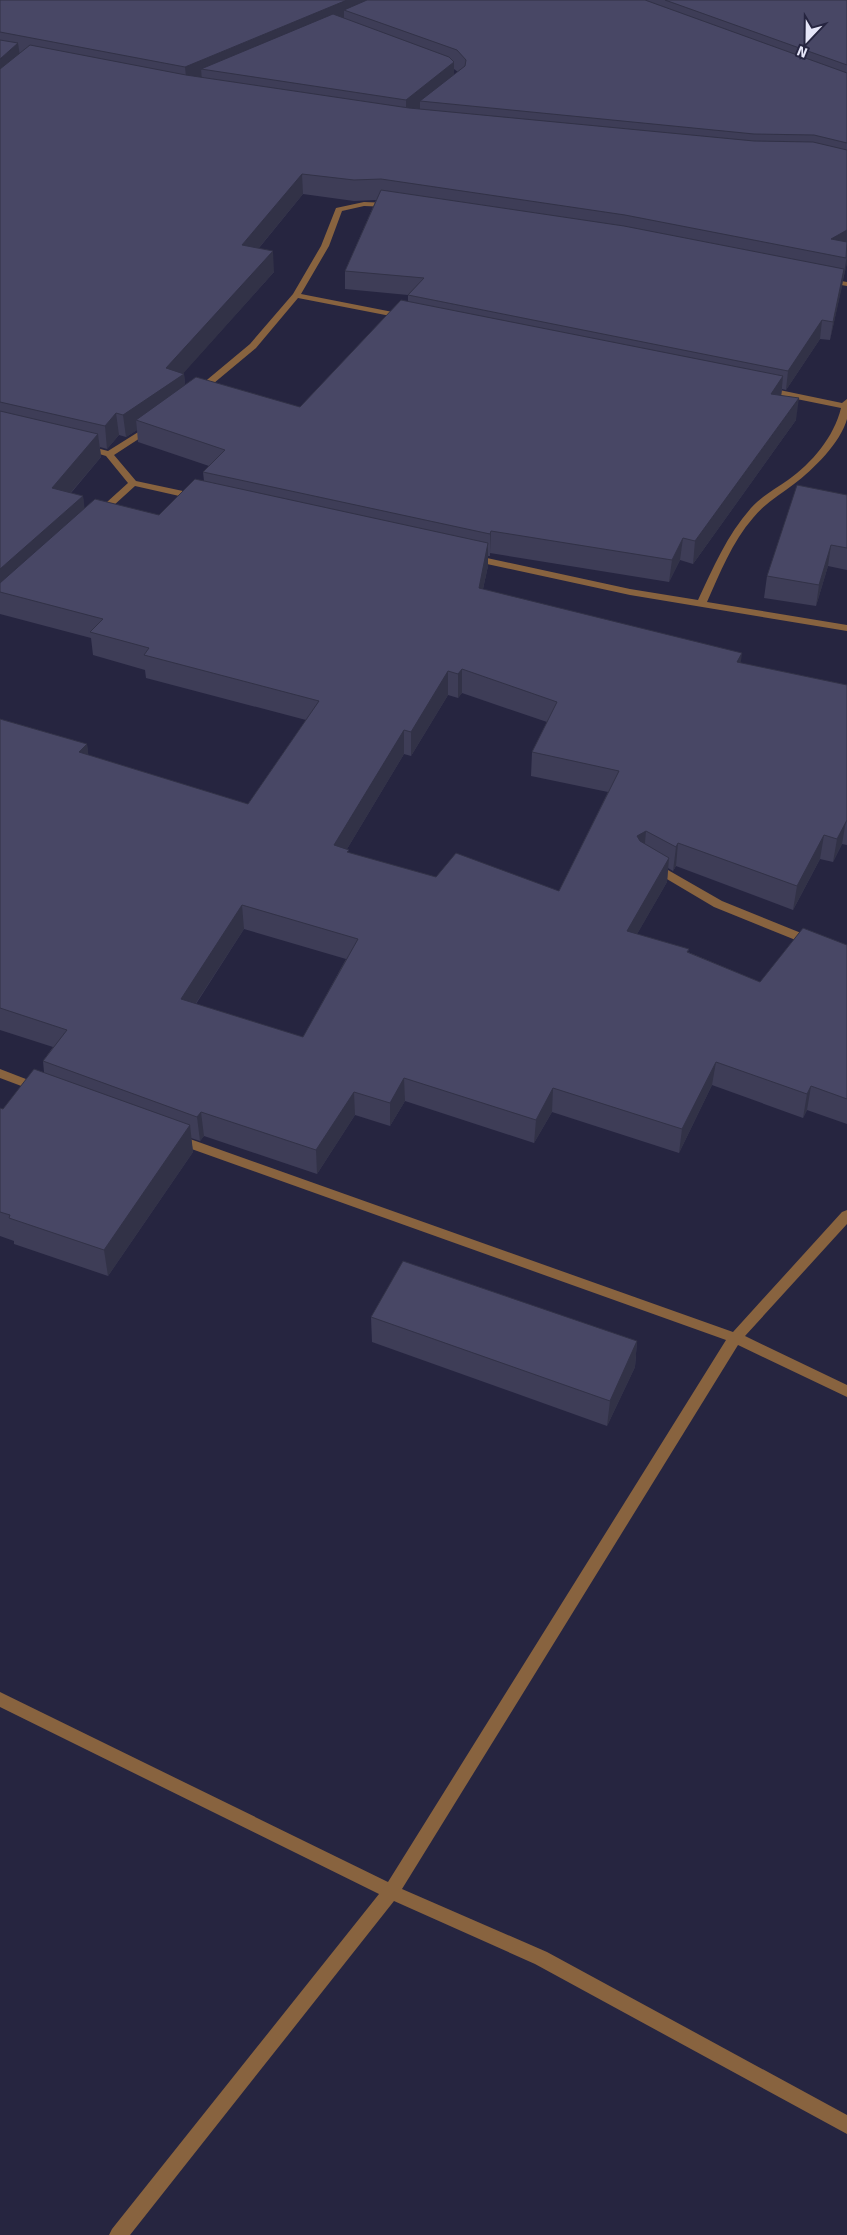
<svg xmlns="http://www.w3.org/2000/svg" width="847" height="2235" viewBox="0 0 847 2235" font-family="Signika,sans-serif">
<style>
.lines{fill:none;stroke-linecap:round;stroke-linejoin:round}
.street{fill:#88633f;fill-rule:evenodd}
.wall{fill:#3e3d57;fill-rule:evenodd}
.shaded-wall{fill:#323247}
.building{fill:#484765;stroke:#323247;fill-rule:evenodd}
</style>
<rect width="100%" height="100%" fill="#262540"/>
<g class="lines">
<!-- street -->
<g class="street">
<path d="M364 202 390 203 394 205 390 207 364 206 342 211 329 246 301 294 403 314 406 315V319L298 298 256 348 202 393H196V389L250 344 293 294 321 246 336 208Z"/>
<path d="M823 278 847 282V286L823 282Z"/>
<path d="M765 387 842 403 847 399C847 405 847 413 847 419 841 442 813 470 794 484 780 495 765 503 753 518 732 542 720 573 707 602L847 625V631L630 595 473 561 468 558 473 555 630 589 698 600C713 568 727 535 751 508 762 496 775 489 788 480 812 463 834 437 841 408L762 392 761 390Z"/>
<path d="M151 424 154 425V429L114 455 136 481 197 494 202 497 197 500 135 486 102 516H96V512L128 483 106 456 80 448 85 445 108 451Z"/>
<path d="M654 862 722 901 816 939 818 942 812 946 808 945 714 907 650 869 648 866Z"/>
<path d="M0 1069 44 1086 46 1089 40 1093 0 1078Z"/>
<path d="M176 1134 733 1332 842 1212 847 1210V1224L745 1336 847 1385V1397L738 1345 402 1889 547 1952 847 2115V2134L535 1964 394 1901 130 2235H109L112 2229 379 1894 0 1707V1692L388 1882 726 1340 172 1142 170 1139Z"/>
</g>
</g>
<!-- wall -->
<g class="wall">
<path d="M0 0H847V262L830 340 820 339 786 390 782 389 781 395 796 420 693 564 680 560 669 582 490 553V556H488V566L483 589 741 663 847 685V845L842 844 833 862 820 859 793 910 676 866 673 871 668 868 667 882 637 934 689 949 688 952 760 982 847 945V1124L807 1110 803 1118 712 1085 679 1153 552 1112 534 1143 405 1101 390 1126 355 1115 317 1174 204 1136 200 1141 191 1138 193 1152 108 1276 14 1244V1241L0 1236V1108L3 1109 44 1072 43 1061 53 1047 0 1030V719L87 744 88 755 248 804 306 720 146 678 145 670 93 655 91 638 0 614ZM454 69 458 72 454 75ZM303 194 354 201 376 200 345 271V289L408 295V301L300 407 185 385 184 374 183 373 274 272 259 248ZM137 430 138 442 209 466 203 472 204 481 159 515 84 509 83 496 71 493 101 457 100 447 107 449 119 435 126 437ZM462 693 547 722 532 752 531 776 608 792 559 891 436 877 349 853 347 849 404 754 411 756 448 695 458 698ZM244 929 346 959 303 1037 196 1004Z"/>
<path d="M847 495V570L828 566 816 606 764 598 767 576Z"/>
<path d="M371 1317 637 1341 635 1367 607 1426 372 1342Z"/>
</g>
<!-- shaded-wall -->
<g class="shaded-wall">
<path d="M347 0H393L344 10V21L201 69 202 81 187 87 185 67Z"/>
<path d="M18 43 21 63 0 82V59Z"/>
<path d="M454 62V83L420 101V110L406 121V100Z"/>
<path d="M302 174 303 194 244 266 242 245Z"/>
<path d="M847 230V250L831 239Z"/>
<path d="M273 251 274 272 181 376 184 374 186 396 136 420 137 430 126 437 123 415Z"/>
<path d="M847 255V264L843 279Z"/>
<path d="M844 269 842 287 830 340 833 322Z"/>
<path d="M822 320 820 339 786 390 788 371Z"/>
<path d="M783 376 781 398 771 394Z"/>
<path d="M799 398 796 420 693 564 695 541Z"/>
<path d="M116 413 119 435 107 449 105 426Z"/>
<path d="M98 434 101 457 55 511 52 488Z"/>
<path d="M83 496 86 519 0 592V569Z"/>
<path d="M491 531 490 553V556V534Z"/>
<path d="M683 538 680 560 669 582 672 560Z"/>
<path d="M488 543V566L478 611 479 588Z"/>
<path d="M831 545 828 566 816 606 819 585Z"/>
<path d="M742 653 739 676 737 662Z"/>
<path d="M462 669V693L458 698V674Z"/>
<path d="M448 671V695L411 756V732Z"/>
<path d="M404 730V754L335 869 334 845Z"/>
<path d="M87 744 90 768 79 752Z"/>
<path d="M846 820 842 844 833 862 837 839Z"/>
<path d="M646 831 644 854 637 836Z"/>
<path d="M824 835 820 859 793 910 797 886Z"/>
<path d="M678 843 676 866 673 871 676 847Z"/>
<path d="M669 858 667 882 625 955 627 931Z"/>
<path d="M242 905 244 929 183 1023 181 999Z"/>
<path d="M716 1062 712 1085 679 1153 682 1129Z"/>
<path d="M404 1078 405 1101 390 1126V1103Z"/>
<path d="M811 1086 807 1110 803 1118 807 1094Z"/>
<path d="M553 1088 552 1112 534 1143 536 1120Z"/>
<path d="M354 1092 355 1115 317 1174 316 1150Z"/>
<path d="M201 1112 204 1136 200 1141 197 1117Z"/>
<path d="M190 1125 193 1152 108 1276 104 1250Z"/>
<path d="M637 1341 635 1367 607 1426 610 1401Z"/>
</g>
<!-- building -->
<g class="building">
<path d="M0 0H347L185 67 0 32Z"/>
<path d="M367 0H645L847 73V143L814 135 754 134 420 101 465 66 466 60 457 50 344 10Z"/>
<path d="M665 0H847V65Z"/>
<path d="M333 14 449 57 454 62 406 100 201 69Z"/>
<path d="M0 40 18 43 0 59Z"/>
<path d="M30 45 186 75 409 108 754 141 813 142 847 150V230L831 239 847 242 846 258 625 215 381 179 354 180 302 174 242 245 273 251 166 368 184 374 123 415 116 413 105 426 0 402V69Z"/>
<path d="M381 190 624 226 844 269 833 322 822 320 788 371 408 295 424 278 345 271Z"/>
<path d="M401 300 783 376 771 394 799 398 695 541 683 538 672 560 491 531 490 534 203 472 225 450 136 420 196 377 300 407Z"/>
<path d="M0 411 98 434 52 488 83 496 0 569Z"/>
<path d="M195 479 488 543 479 588 742 653 737 662 847 685V820L837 839 824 835 797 886 678 843 676 847 646 831 637 836 640 841 669 858 627 931 689 949 687 952 760 982 803 928 847 945V1099L811 1086 807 1094 716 1062 682 1129 553 1088 536 1120 404 1078 390 1103 354 1092 316 1150 201 1112 197 1117 43 1061 67 1030 0 1008V719L87 744 79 752 248 804 319 701 144 655 149 648 90 632 103 619 0 592V583L95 499 159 515ZM462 669 557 702 532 752 619 771 559 891 456 853 436 877 347 852 349 850 334 845 404 730 411 732 448 671 458 674ZM242 905 358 939 303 1037 181 999Z"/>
<path d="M797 485 847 495V548L831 545 819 585 767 576Z"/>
<path d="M34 1069 190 1125 104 1250 9 1218 10 1215 0 1212V1108L3 1109Z"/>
<path d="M403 1261 637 1341 610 1401 371 1317Z"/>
</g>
<!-- north arrow -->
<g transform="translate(807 40) rotate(202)" stroke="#262540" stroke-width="4" paint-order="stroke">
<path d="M0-4L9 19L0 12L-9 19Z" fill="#e6e6f8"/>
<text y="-8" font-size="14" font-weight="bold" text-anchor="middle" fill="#e6e6f8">N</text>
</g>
</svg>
